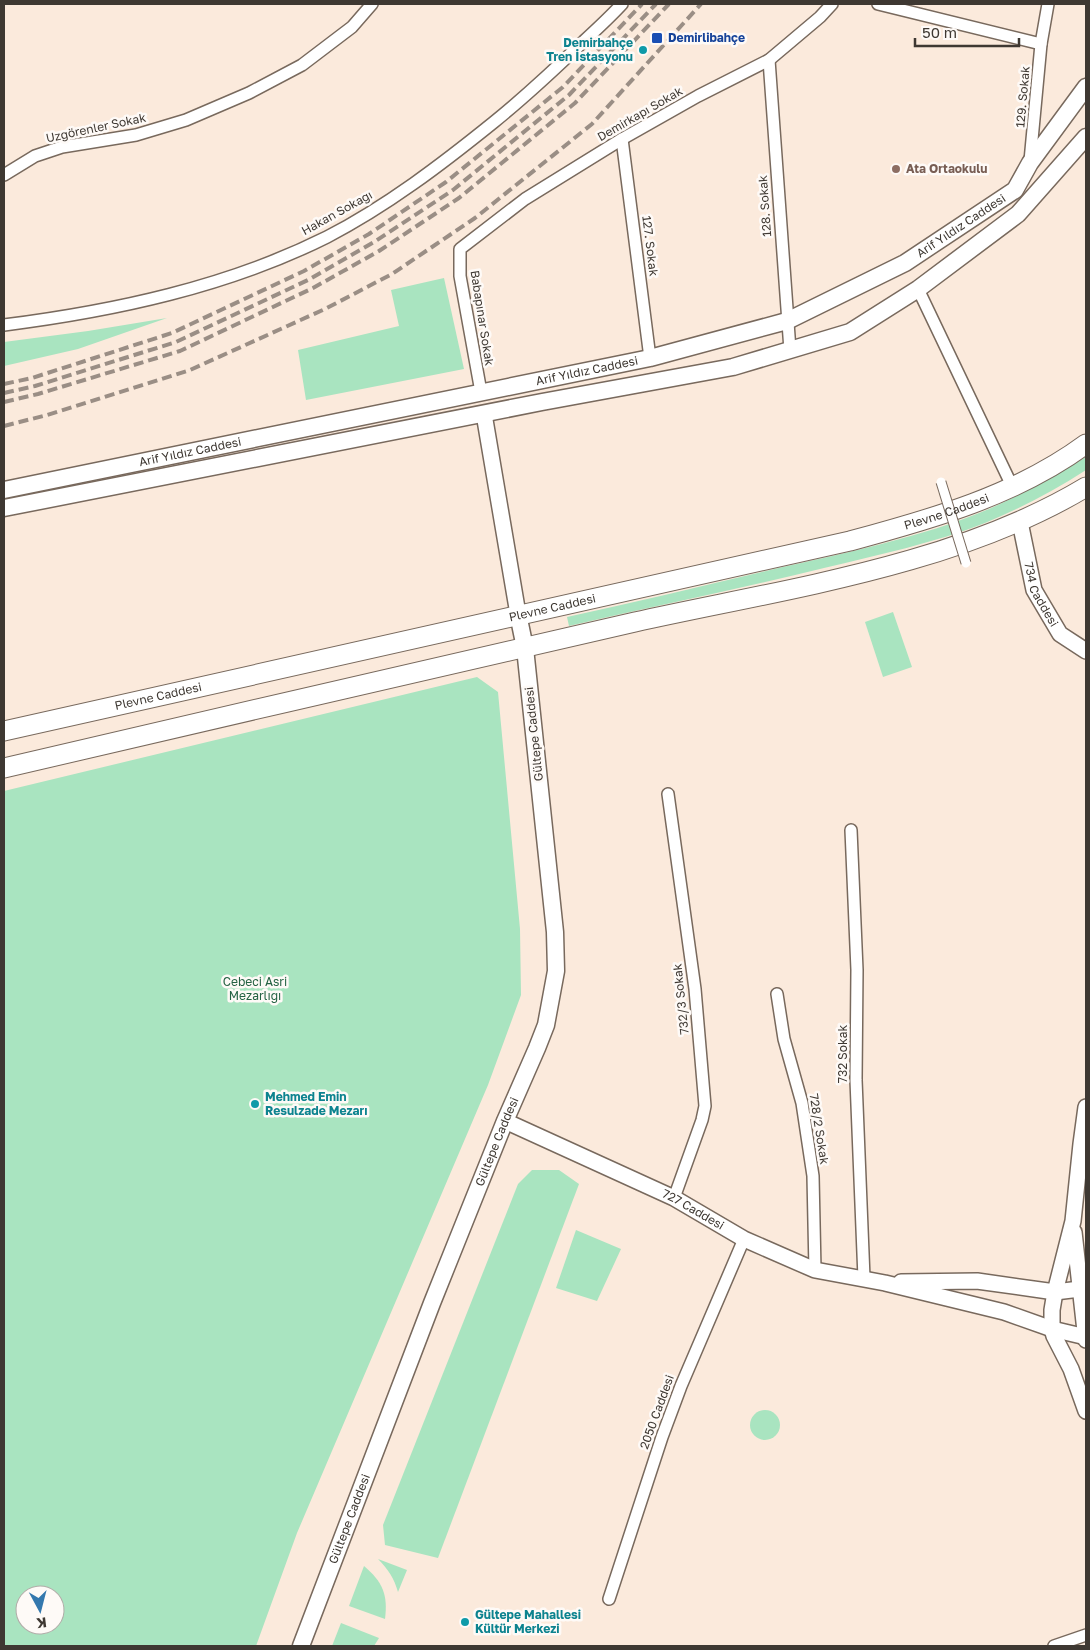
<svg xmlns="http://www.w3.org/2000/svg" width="1090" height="1650" viewBox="0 0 1090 1650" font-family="'Golos Text',sans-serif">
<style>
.green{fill:#a9e4c0;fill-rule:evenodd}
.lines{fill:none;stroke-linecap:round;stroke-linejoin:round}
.minor-casing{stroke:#78695d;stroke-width:14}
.tertiary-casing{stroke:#78695d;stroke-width:18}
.secondary-casing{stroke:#78695d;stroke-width:19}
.primary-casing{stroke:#78695d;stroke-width:21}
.minor{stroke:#fff;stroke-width:11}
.tertiary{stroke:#fff;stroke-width:15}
.secondary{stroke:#fff;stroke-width:16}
.primary{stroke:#fff;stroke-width:19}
.rail{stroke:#9a8e85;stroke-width:4;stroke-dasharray:10 5;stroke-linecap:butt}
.pedestrian-bridge-casing{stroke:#78695d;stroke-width:11;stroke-linecap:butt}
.pedestrian-bridge{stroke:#fff;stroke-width:9}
.transit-dot{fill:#1a4fb4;stroke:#fefaf7;stroke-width:2}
.culture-dot{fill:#0f9aa8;stroke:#fefaf7;stroke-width:2}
.education-dot{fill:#8d6e63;stroke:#fefaf7;stroke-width:2}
.labels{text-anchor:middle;stroke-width:5;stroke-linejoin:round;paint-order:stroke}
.transit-label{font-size:12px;font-weight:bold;fill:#164399;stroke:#fefaf7;text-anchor:start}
.culture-label{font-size:12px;font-weight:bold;fill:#0d838f;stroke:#fefaf7;text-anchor:start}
.street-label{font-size:12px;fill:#3e3832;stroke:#fefaf7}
.education-label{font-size:12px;font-weight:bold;fill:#785e54;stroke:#fefaf7;text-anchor:start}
.park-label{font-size:12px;fill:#246243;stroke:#fefaf7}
</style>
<rect width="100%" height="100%" fill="#fbeadc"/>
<!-- green -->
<g class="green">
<path d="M444 278 464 369 306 400 298 350 399 326 391 290Z"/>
<path d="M167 318 78 349 4 366V342L88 331Z"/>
<path d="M1086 457V470C1054 491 1021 508 985 523 934 543 878 555 824 568 740 589 654 606 569 626L567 617C635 602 703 586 770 570 844 553 920 538 989 509 1023 494 1055 476 1086 457Z"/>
<path d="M893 612 912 667 883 677 865 622Z"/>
<path d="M477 677 498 692 520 929 521 995 488 1085 297 1533 256 1646H4V791ZM25 1595H55V1625H25Z"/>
<path d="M532 1170H559L579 1184 438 1558 385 1545 383 1525 518 1184Z"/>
<path d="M576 1230 621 1249 597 1301 556 1288Z"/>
<circle cx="765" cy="1425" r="15"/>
<path d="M378 1559 407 1570 398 1592C394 1578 388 1569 378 1559Z"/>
<path d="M364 1566C383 1582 388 1595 385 1619L349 1606Z"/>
<path d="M341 1623 379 1638 374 1646H332Z"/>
</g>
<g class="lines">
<!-- minor casing -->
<g class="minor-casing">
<g id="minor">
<path d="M878 4 1041 44"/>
<path d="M769 60 790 350"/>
<path d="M622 139 650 358"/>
<path d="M1030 161 1041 44 1048 4"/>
<path d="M4 175 35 156 62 147 136 135 186 120 249 93 302 65 352 27 372 4"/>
<path d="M918 289 1012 486"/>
<path d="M4 325C114 311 227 287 327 237 387 206 442 164 494 122 526 96 555 69 584 41 597 29 610 17 622 4"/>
<path d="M481 392 460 276V249L525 199 622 139 698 96 769 60 820 17 832 4"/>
<path d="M668 794 695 989 705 1106 702 1120 674 1198"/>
<path d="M851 830 857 970 856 1080 864 1278"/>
<path d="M777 994 784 1039 802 1103 813 1176 815 1270"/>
<path d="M609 1599 662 1437 681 1386 744 1239"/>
<path d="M1054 1646 1086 1635"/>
</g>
</g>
<!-- tertiary casing -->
<g class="tertiary-casing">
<g id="tertiary">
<path d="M484 414 518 614"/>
<path id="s1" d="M1020 522 1034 590 1060 634 1086 651"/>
<path d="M1086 1107 1081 1144 1073 1221 1055 1292 1052 1310V1329L1054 1336 1071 1369 1086 1411"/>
<path id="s2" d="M505 1121 674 1198 744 1239 815 1270 885 1283 1004 1312 1052 1329 1086 1337"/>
<path d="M1074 1232 1086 1340"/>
<path d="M901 1282 977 1281 1055 1292 1080 1289"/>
</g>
</g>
<!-- secondary casing -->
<g class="secondary-casing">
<g id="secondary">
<path id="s3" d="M4 490 650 358 787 321 905 263 1015 190 1030 163 1086 87"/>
<path d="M4 508 542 402 733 367 850 332 918 289 1018 214 1086 137"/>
<path id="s4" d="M301 1646 432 1303 505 1121 537 1048 546 1025 556 971 555 932 525 648 518 614"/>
</g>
</g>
<!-- primary casing -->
<g class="primary-casing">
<g id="primary">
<path id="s5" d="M4 731 850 541C932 519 1017 495 1086 444"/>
<path d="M4 768C214 719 425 670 635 622 783 589 955 566 1086 487"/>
</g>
</g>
<!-- minor -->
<use href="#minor" class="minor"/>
<!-- tertiary -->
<use href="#tertiary" class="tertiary"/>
<!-- secondary -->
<use href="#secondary" class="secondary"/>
<!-- primary -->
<use href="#primary" class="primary"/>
<!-- rail -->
<g class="rail">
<path d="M4 384 32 378 172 333 304 271 369 234 446 182 563 87 642 4"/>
<path d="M4 393 35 386 176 342 308 280 374 242 453 190 569 95 656 4"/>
<path d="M4 402 38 394 180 351 313 288 379 251 459 198 575 103 669 4"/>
<path d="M4 426 47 415 190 370 325 309 392 274 475 218 592 124 701 4"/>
</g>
<!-- pedestrian-bridge casing -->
<g class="pedestrian-bridge-casing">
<path id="pedestrian-bridge" d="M941 482 966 563"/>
</g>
<!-- pedestrian-bridge -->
<use href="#pedestrian-bridge" class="pedestrian-bridge"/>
</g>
<!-- markers -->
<rect class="transit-dot" x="651" y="32" width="12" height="12" rx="2.5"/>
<g class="culture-dot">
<circle cx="643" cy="50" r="5"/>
<circle cx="255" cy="1104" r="5"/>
<circle cx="465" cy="1622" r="5"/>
</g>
<circle class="education-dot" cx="896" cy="169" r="5"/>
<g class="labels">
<!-- transit labels -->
<g class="transit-label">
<text x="668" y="42">Demirlibahçe</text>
</g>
<!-- culture labels -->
<g class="culture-label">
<text x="633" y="47" text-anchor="end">Demirbahçe<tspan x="633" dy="14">Tren İstasyonu</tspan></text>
<text x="265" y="1101">Mehmed Emin<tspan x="265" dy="14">Resulzade Mezarı</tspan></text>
<text x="475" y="1619">Gültepe Mahallesi<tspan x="475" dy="14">Kültür Merkezi</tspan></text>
</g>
<!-- street labels -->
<g class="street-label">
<text transform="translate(1023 97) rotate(-85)" y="4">129. Sokak</text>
<text transform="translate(640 114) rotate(-30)" y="4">Demirkapı Sokak</text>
<text transform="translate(96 128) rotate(-12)" y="4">Uzgörenler Sokak</text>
<text transform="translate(765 206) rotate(-94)" y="4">128. Sokak</text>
<text transform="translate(337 213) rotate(-29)" y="4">Hakan Sokağı</text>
<text dy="4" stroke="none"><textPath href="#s3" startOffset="1000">Arif Yıldız Caddesi</textPath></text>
<text transform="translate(650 246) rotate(83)" y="4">127. Sokak</text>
<text transform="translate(482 318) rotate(81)" y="4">Babapınar Sokak</text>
<text dy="4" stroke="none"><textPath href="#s3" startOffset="595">Arif Yıldız Caddesi</textPath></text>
<text dy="4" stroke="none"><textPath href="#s3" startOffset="190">Arif Yıldız Caddesi</textPath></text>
<text dy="4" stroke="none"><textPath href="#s5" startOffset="968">Plevne Caddesi</textPath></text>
<text dy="4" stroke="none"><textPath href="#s1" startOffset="76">734 Caddesi</textPath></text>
<text dy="4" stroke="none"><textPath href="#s5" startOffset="562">Plevne Caddesi</textPath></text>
<text dy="4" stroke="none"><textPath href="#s5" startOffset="158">Plevne Caddesi</textPath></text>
<text transform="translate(534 734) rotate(-96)" y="4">Gültepe Caddesi</text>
<text transform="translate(681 999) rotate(-96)" y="4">732/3 Sokak</text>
<text transform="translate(843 1054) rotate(-90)" y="4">732 Sokak</text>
<text transform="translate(819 1129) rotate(81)" y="4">728/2 Sokak</text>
<text dy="4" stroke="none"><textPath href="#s4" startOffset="541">Gültepe Caddesi</textPath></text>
<text dy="4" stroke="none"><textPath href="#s2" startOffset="208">727 Caddesi</textPath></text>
<text transform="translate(657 1412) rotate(-70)" y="4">2050 Caddesi</text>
<text dy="4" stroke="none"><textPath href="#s4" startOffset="136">Gültepe Caddesi</textPath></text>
</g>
<!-- education labels -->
<g class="education-label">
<text x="906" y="173">Ata Ortaokulu</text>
</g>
<!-- park labels -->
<g class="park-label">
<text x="255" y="986">Cebeci Asri<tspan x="255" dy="14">Mezarlığı</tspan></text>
</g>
</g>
<!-- border -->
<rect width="1090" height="1650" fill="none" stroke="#3e3832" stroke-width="10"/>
<!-- north arrow -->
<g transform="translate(40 1610) rotate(173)"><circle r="24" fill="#fefaf7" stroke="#b1aca8"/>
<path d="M0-4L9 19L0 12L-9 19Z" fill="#3478ae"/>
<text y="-8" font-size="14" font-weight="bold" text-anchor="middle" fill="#3e3832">K</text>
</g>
<!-- scale -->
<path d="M915 38v8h104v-8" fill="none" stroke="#3e3832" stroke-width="2.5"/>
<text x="922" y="38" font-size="15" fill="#3e3832" stroke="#fefaf7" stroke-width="4" paint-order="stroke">50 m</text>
</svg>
